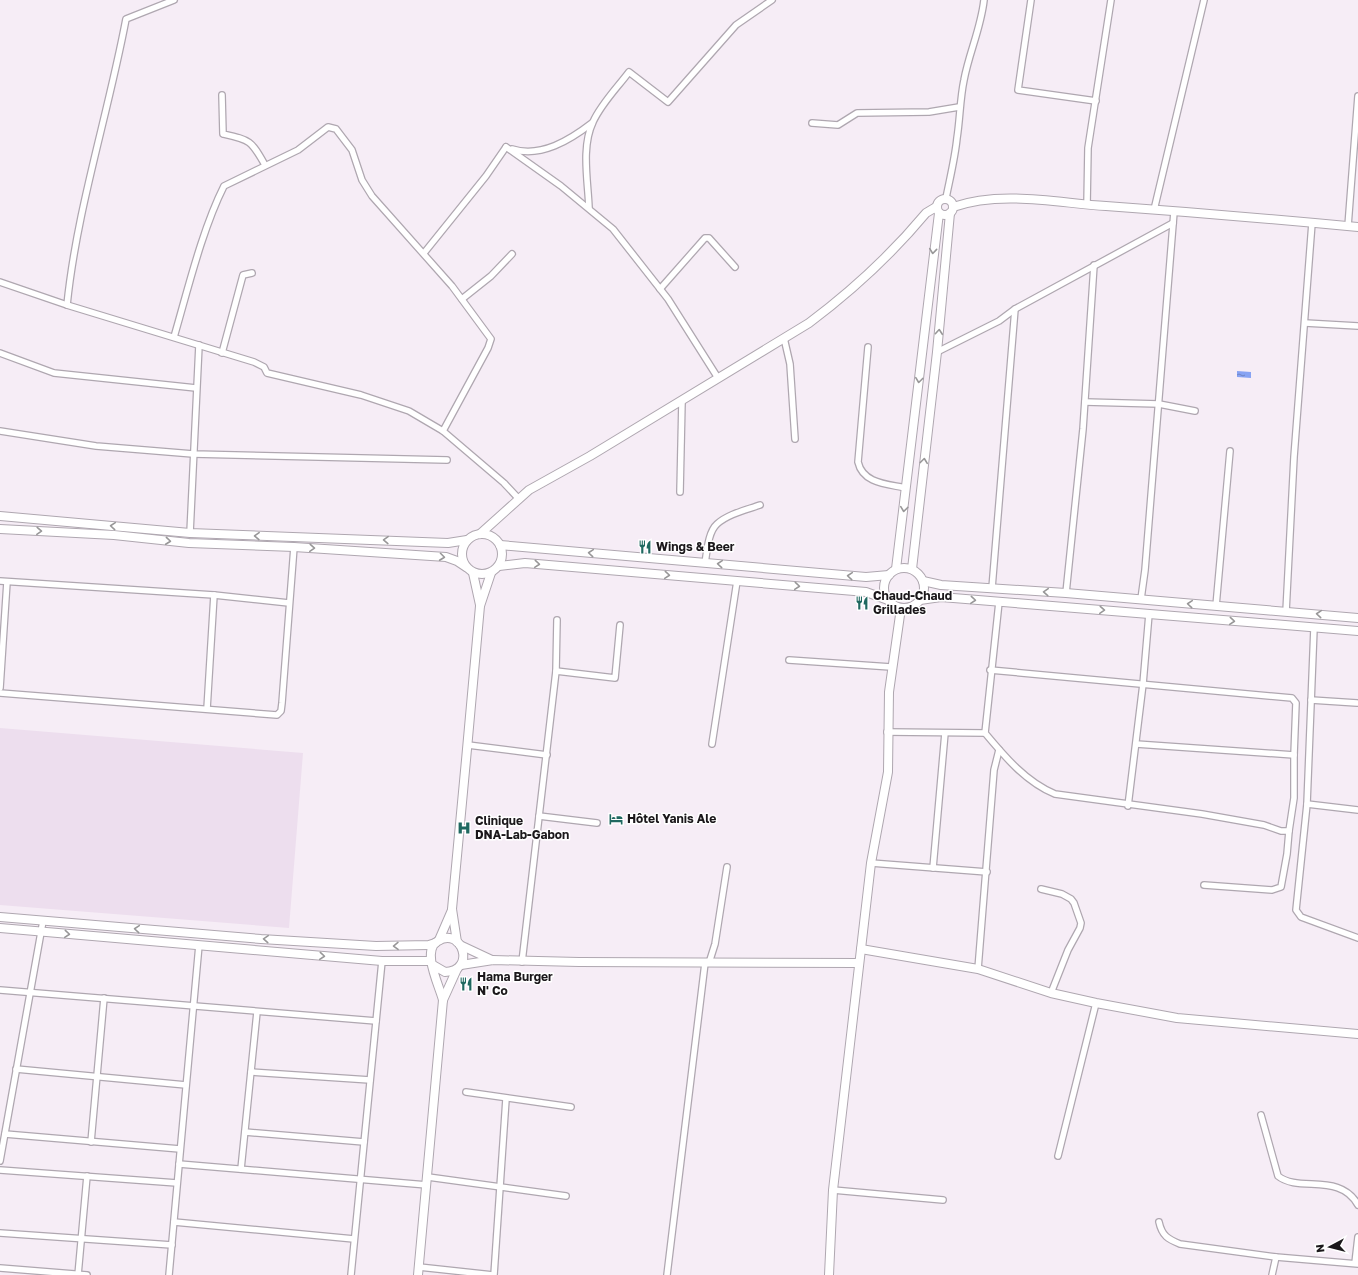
<svg xmlns="http://www.w3.org/2000/svg" width="1358" height="1275" viewBox="0 0 1358 1275" font-family="'Golos Text',sans-serif">
<style>
.built{fill:#eddeee}
.water{fill:url(#water-ripples)}
.lines{fill:none;stroke-linecap:round;stroke-linejoin:round}
.street-casing{stroke:#afa7b0;stroke-width:8}
.secondary-casing{stroke:#afa7b0;stroke-width:10}
.street{stroke:#fff;stroke-width:5.5}
.secondary{stroke:#fff;stroke-width:8}
.oneway{stroke:#989798}
.labels{text-anchor:middle;stroke-width:3;stroke-linejoin:round;paint-order:stroke}
.poi-label{font-size:12px;font-weight:bold;fill:#1b181b;stroke:#fff;text-anchor:start}
</style>
<defs>
<pattern id="water-ripples" width="26" height="14" patternUnits="userSpaceOnUse"><rect width="26" height="14" fill="#87a3f3"/><path d="M2 4q2-2 4 0t4 0M15 11q2-2 4 0t4 0" fill="none" stroke="#6e84c4"/></pattern>
</defs>
<rect width="100%" height="100%" fill="#f6edf6"/>
<!-- built -->
<path class="built" d="M0 728 303 753 289 928 0 905Z"/>
<!-- water -->
<path class="water" d="M1237 371 1251 372V378L1237 377Z"/>
<g class="lines">
<!-- street casing -->
<g class="street-casing">
<g id="street">
<path d="M1031 0 1018 90 1096 101"/>
<path d="M222 95 223 134C250 140 251 140 265 165"/>
<path d="M812 123 838 125 857 113 929 112 959 107"/>
<path d="M506 147 561 186 613 229 668 299 718 378"/>
<path d="M512 149C541 158 570 140 592 123"/>
<path d="M946 198C950 178 955 158 957 138 960 119 960 99 964 80 969 53 981 28 984 0"/>
<path d="M1087 205 1088 148 1111 0"/>
<path d="M589 208C588 181 581 147 593 122 601 104 617 88 629 72L668 102 736 25 772 0"/>
<path d="M1154 210 1204 0"/>
<path d="M1348 226 1358 96"/>
<path d="M424 253 486 176 506 147"/>
<path d="M0 282 67 305 254 362 264 367 267 373 361 395 409 411 443 431 504 483 518 498"/>
<path d="M660 289 705 238H709L735 267"/>
<path d="M462 299 491 276 512 254"/>
<path d="M67 305C77 208 108 115 126 19L174 0"/>
<path d="M1305 323 1358 326"/>
<path d="M174 337C188 289 202 230 224 186L298 150 328 127 336 129 352 150 362 180 372 196 452 286 491 339 488 348 443 431"/>
<path d="M784 338 790 364 795 439"/>
<path d="M868 347 858 462C863 484 888 484 906 488"/>
<path d="M937 352 999 321 1015 309 1173 223"/>
<path d="M0 353 54 373 196 388"/>
<path d="M222 353 243 275 252 273"/>
<path d="M1085 402 1159 404 1195 411"/>
<path d="M0 431 96 446 193 454 447 460"/>
<path d="M680 492 682 401"/>
<path d="M190 533 199 345"/>
<path d="M705 563C707 552 708 532 717 524 728 514 746 510 760 505"/>
<path d="M0 581 214 595 289 603"/>
<path d="M992 588 1015 309"/>
<path d="M1066 593 1083 429 1094 265"/>
<path d="M1141 599 1145 570 1174 212"/>
<path d="M999 602 985 733C1005 757 1026 782 1055 794L1202 814 1264 825 1281 831H1289L1287 854 1281 887 1272 890 1204 885"/>
<path d="M1216 606 1230 451"/>
<path d="M1286 612 1294 457 1312 223"/>
<path d="M1314 628 1307 804 1296 910 1301 917 1358 938"/>
<path d="M789 660 891 667"/>
<path d="M990 670 1292 698 1296 703 1294 755 1136 744"/>
<path d="M556 671 557 620"/>
<path d="M0 688 7 582"/>
<path d="M0 693 277 715 281 711 282 703 294 547"/>
<path d="M1311 700 1357 703"/>
<path d="M207 709 214 595"/>
<path d="M887 732 985 733"/>
<path d="M712 744 737 581"/>
<path d="M468 745 547 755"/>
<path d="M1307 804 1358 810"/>
<path d="M1128 806 1143 684 1149 614"/>
<path d="M539 816 597 823"/>
<path d="M1289 831 1294 798V755"/>
<path d="M871 863 987 872"/>
<path d="M933 868 945 733"/>
<path d="M1041 889 1062 894 1071 899 1074 903 1081 923 1080 928 1068 950 1051 993"/>
<path d="M522 962 556 671 615 678 620 625"/>
<path d="M709 963 715 944 727 867"/>
<path d="M978 969 994 770 999 750"/>
<path d="M0 990 376 1021"/>
<path d="M16 1069 186 1085"/>
<path d="M251 1072 370 1080"/>
<path d="M466 1092 571 1107"/>
<path d="M1261 1115 1278 1176C1299 1193 1340 1172 1358 1205"/>
<path d="M245 1132 364 1142"/>
<path d="M5 1134 180 1149"/>
<path d="M91 1142 104 998"/>
<path d="M1058 1156 1096 1003"/>
<path d="M0 1161 43 921"/>
<path d="M179 1164 427 1185"/>
<path d="M241 1169 257 1012"/>
<path d="M0 1170 177 1183"/>
<path d="M428 1177 566 1196"/>
<path d="M833 1190 943 1200"/>
<path d="M174 1222 354 1239"/>
<path d="M1159 1222C1162 1236 1168 1239 1180 1244L1276 1257 1358 1264"/>
<path d="M0 1233 172 1245"/>
<path d="M1355 1263 1358 1237"/>
<path d="M419 1267 493 1275"/>
<path d="M0 1268 87 1275"/>
<path d="M78 1275 87 1176"/>
<path d="M169 1275 199 945"/>
<path d="M351 1275 382 961"/>
<path d="M494 1275 506 1099"/>
<path d="M667 1275 705 963"/>
<path d="M1272 1275 1276 1257"/>
</g>
</g>
<!-- secondary casing -->
<g class="secondary-casing">
<g id="secondary">
<circle cx="945" cy="207" r="8"/>
<path d="M953 207C1001 190 1057 203 1106 206 1190 212 1274 219 1358 227"/>
<path d="M0 516 190 533 448 543 467 540"/>
<path d="M0 529 114 535 189 543 294 547 446 557 457 561 466 567"/>
<circle cx="482" cy="554" r="20"/>
<path d="M480 534 529 490 590 456 809 323C853 290 891 255 926 213L936 207"/>
<path d="M500 545 866 577 889 575"/>
<path d="M499 566 525 563 866 592 888 600"/>
<circle cx="904" cy="588" r="20"/>
<path d="M896 569 939 213"/>
<path d="M912 569 937 352 950 213"/>
<path d="M473 573 480 605"/>
<path d="M923 581 941 585 1066 593 1358 618"/>
<path d="M920 600 941 597 1358 631"/>
<path d="M0 917 261 939 376 946 429 945 435 943"/>
<path d="M0 928 382 961H431"/>
<path d="M439 940 452 910"/>
<path d="M457 942 452 909 466 760 480 606 491 573"/>
<path d="M460 945 492 960"/>
<path d="M861 949 978 969 1051 993 1096 1003 1177 1018 1358 1034"/>
<path d="M433 965 445 972C477 971 462 926 438 941 421 950 439 985 443 1000"/>
<path d="M461 965 493 960 579 962 859 963"/>
<path d="M418 1275 443 1000 457 969"/>
<path d="M829 1275 833 1190 871 863 888 772 889 692 901 608"/>
</g>
</g>
<!-- street -->
<use href="#street" class="street"/>
<!-- secondary -->
<use href="#secondary" class="secondary"/>
</g>
<!-- one-way arrows -->
<defs><path id="oneway-chevron" d="M-2-3.5L2.5 0L-2 3.5" fill="none" stroke-width="1.6" stroke-linecap="round" stroke-linejoin="round"/></defs>
<g class="oneway">
<use href="#oneway-chevron" transform="translate(933 251) rotate(96)"/>
<use href="#oneway-chevron" transform="translate(939 332) rotate(-85)"/>
<use href="#oneway-chevron" transform="translate(919 380) rotate(97)"/>
<use href="#oneway-chevron" transform="translate(924 461) rotate(-83)"/>
<use href="#oneway-chevron" transform="translate(904 509) rotate(97)"/>
<use href="#oneway-chevron" transform="translate(113 526) rotate(-175)"/>
<use href="#oneway-chevron" transform="translate(39 531) rotate(3)"/>
<use href="#oneway-chevron" transform="translate(257 536) rotate(-178)"/>
<use href="#oneway-chevron" transform="translate(386 540) rotate(-178)"/>
<use href="#oneway-chevron" transform="translate(168 541) rotate(6)"/>
<use href="#oneway-chevron" transform="translate(312 548) rotate(4)"/>
<use href="#oneway-chevron" transform="translate(591 553) rotate(-175)"/>
<use href="#oneway-chevron" transform="translate(442 557) rotate(7)"/>
<use href="#oneway-chevron" transform="translate(537 564) rotate(5)"/>
<use href="#oneway-chevron" transform="translate(720 564) rotate(-175)"/>
<use href="#oneway-chevron" transform="translate(667 575) rotate(5)"/>
<use href="#oneway-chevron" transform="translate(850 576) rotate(-175)"/>
<use href="#oneway-chevron" transform="translate(797 586) rotate(5)"/>
<use href="#oneway-chevron" transform="translate(1046 592) rotate(-176)"/>
<use href="#oneway-chevron" transform="translate(973 600) rotate(5)"/>
<use href="#oneway-chevron" transform="translate(1190 604) rotate(-175)"/>
<use href="#oneway-chevron" transform="translate(1102 610) rotate(4)"/>
<use href="#oneway-chevron" transform="translate(1319 614) rotate(-175)"/>
<use href="#oneway-chevron" transform="translate(1232 621) rotate(5)"/>
<use href="#oneway-chevron" transform="translate(137 929) rotate(-175)"/>
<use href="#oneway-chevron" transform="translate(67 934) rotate(5)"/>
<use href="#oneway-chevron" transform="translate(266 939) rotate(-176)"/>
<use href="#oneway-chevron" transform="translate(396 946) rotate(179)"/>
<use href="#oneway-chevron" transform="translate(322 956) rotate(5)"/>
</g>
<!-- icons -->
<defs>
<g id="restaurant-bare" transform="scale(1.08)"><path d="M-5-6h1v4h1v-4h1v4h1v-4h1v5L-1.5 .5V6h-2V.5L-5-1ZM5-6V6H3V1.5H1.5Q1.5-4 5-6Z" fill="#1f6860" stroke="#fff" stroke-width="2.5" paint-order="stroke"/></g>
<g id="hotel-bare" transform="scale(1.08)"><path d="M-6-4.5h1.5V1H6V5H4.5V3h-9V5H-6ZM-4 0a1.8 1.8 0 1 1 3.6 0ZM.5 0V-2.5h3Q6-2.5 6 0Z" fill="#1f6860" stroke="#fff" stroke-width="2.5" paint-order="stroke"/></g>
<g id="hospital-bare" transform="scale(1.08)"><path d="M-5-5h3v3.5h4V-5h3V5h-3V1.5h-4V5h-3Z" fill="#1f6860" stroke="#fff" stroke-width="2.5" paint-order="stroke"/></g>
</defs>
<g fill-rule="evenodd">
<use href="#restaurant-bare" x="645" y="547"/>
<use href="#restaurant-bare" x="862" y="603"/>
<use href="#hotel-bare" x="616" y="819"/>
<use href="#hospital-bare" x="464" y="828"/>
<use href="#restaurant-bare" x="466" y="984"/>
</g>
<g class="labels">
<!-- poi labels -->
<g class="poi-label">
<text x="656" y="551">Wings &amp; Beer</text>
<text x="873" y="600">Chaud-Chaud<tspan x="873" dy="14">Grillades</tspan></text>
<text x="627" y="823">Hôtel Yanis Ale</text>
<text x="475" y="825">Clinique<tspan x="475" dy="14">DNA-Lab-Gabon</tspan></text>
<text x="477" y="981">Hama Burger<tspan x="477" dy="14">N' Co</tspan></text>
</g>
</g>
<!-- north arrow -->
<g transform="translate(1330 1247) rotate(263)" stroke="#ffffff" stroke-width="3" paint-order="stroke">
<path d="M0-3L7 15L0 10L-7 15Z" fill="#1b181b"/>
<text y="-6" font-size="11" font-weight="bold" text-anchor="middle" fill="#1b181b">N</text>
</g>
</svg>
